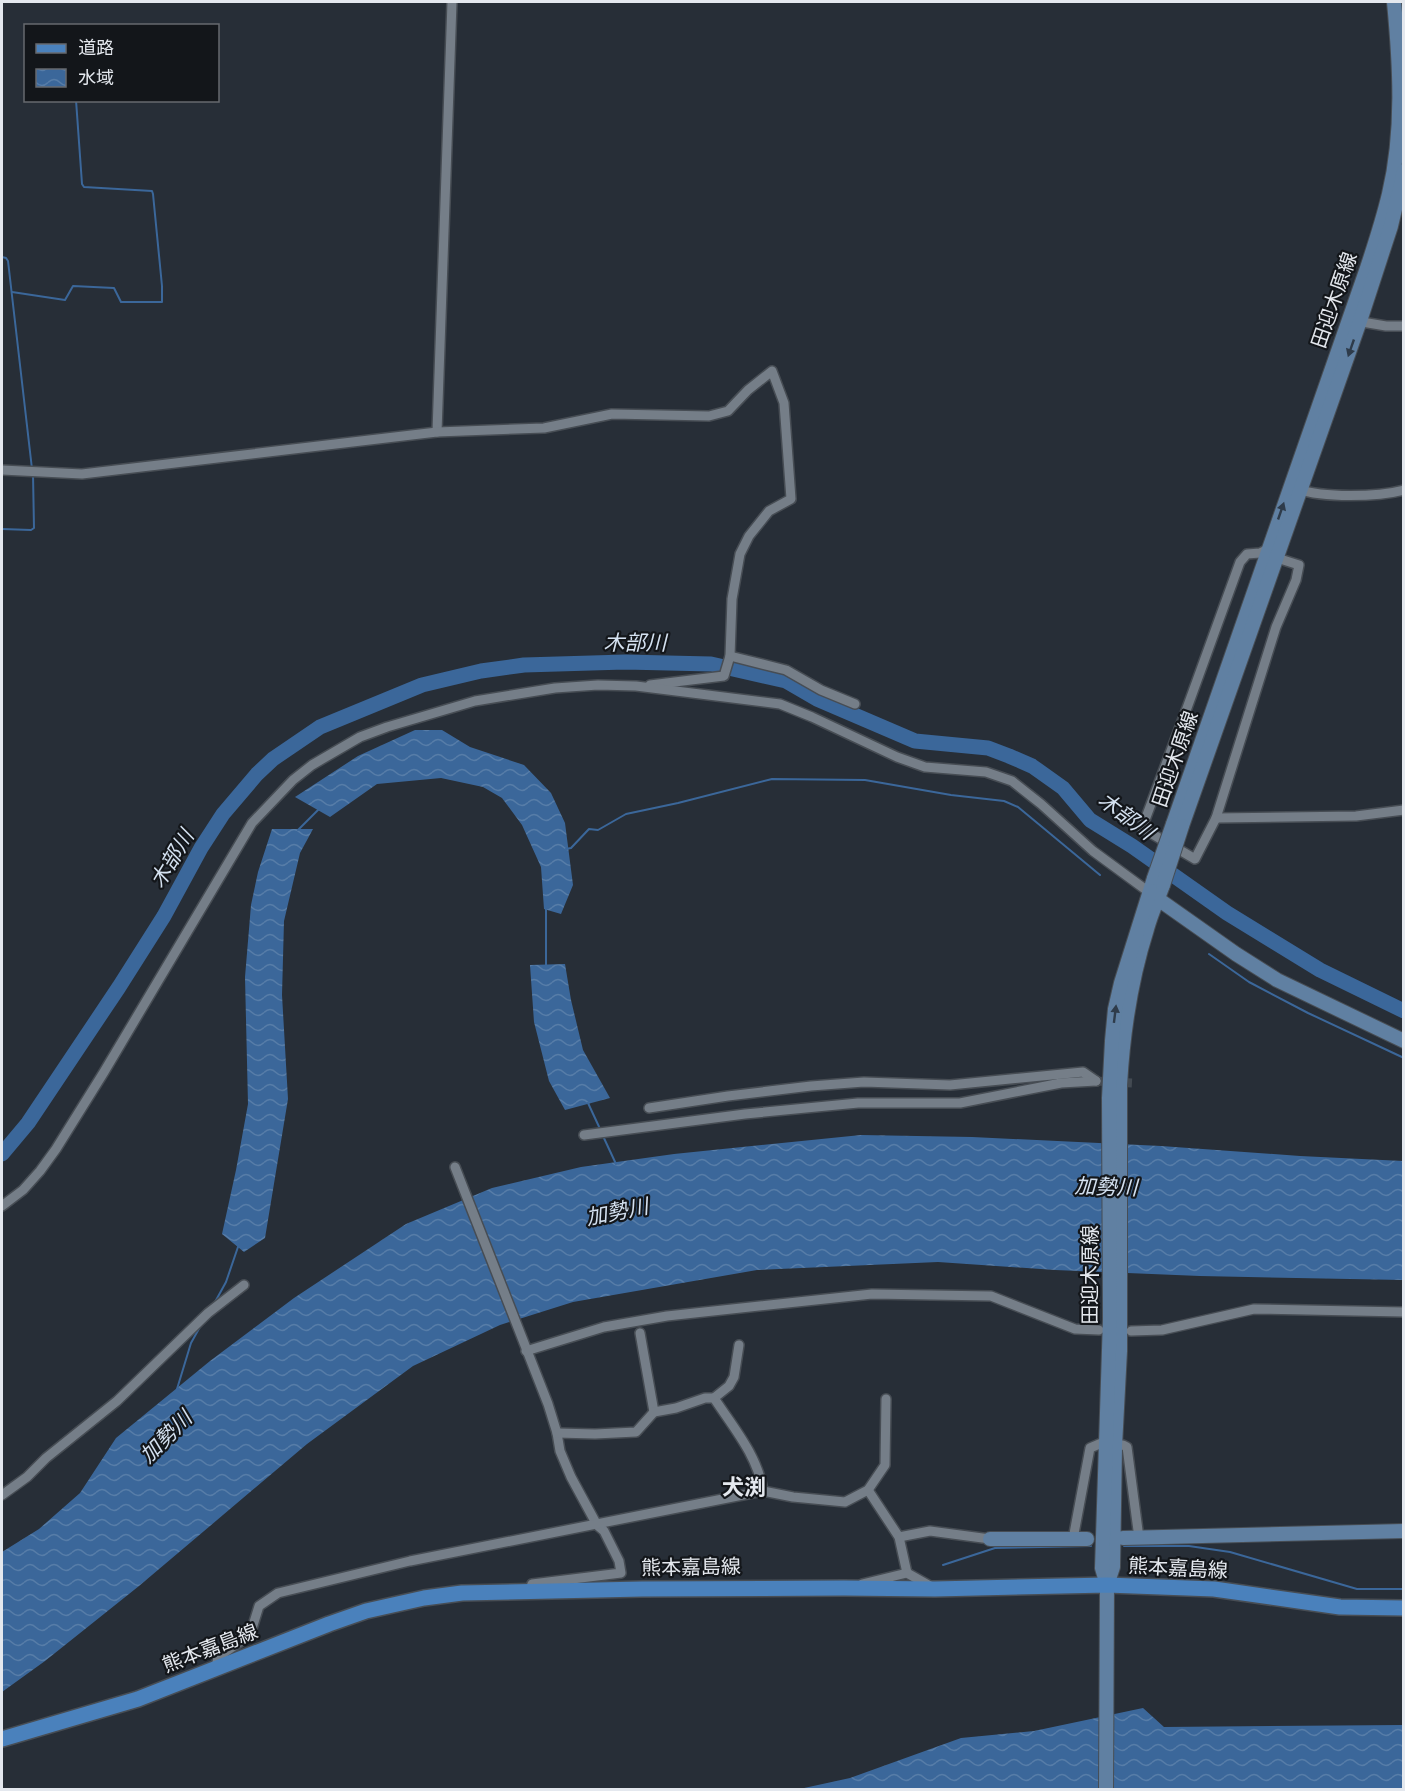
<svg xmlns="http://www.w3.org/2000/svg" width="1405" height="1791" viewBox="0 0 1405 1791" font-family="Helvetica,'Noto Sans JP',sans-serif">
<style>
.water{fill:url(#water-waves)}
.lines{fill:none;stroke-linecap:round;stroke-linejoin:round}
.stream{stroke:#3b679a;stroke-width:2}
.river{stroke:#3b679a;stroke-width:15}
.street-tunnel{stroke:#434a52;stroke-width:9;stroke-dasharray:9 4.5;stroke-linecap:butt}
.street-casing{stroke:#474d54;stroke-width:12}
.secondary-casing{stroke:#474d54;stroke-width:16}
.primary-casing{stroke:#474d54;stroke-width:18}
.street{stroke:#757e88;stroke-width:9}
.secondary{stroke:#6080a2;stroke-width:14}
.primary{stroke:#4a81bc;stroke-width:15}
.secondary-bridge-casing{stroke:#474d54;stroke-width:16;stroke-linecap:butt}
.secondary-bridge{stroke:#6080a2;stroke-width:14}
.oneway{fill:#2e3b4a}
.labels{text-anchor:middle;stroke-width:4.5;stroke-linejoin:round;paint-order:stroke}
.street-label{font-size:20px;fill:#e4e8ee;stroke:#13161a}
.water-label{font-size:21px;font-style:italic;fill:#d4e1f0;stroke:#13161a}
.quarter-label{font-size:22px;font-weight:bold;fill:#e4e8ee;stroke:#13161a}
</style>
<defs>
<pattern id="water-waves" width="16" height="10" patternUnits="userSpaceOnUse" patternTransform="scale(1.5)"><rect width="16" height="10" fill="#3b679a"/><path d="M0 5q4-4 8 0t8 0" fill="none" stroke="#577da8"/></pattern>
</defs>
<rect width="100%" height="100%" fill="#272e37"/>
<!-- water -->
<g class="water">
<path d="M415 730H442L470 747 524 765 551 793 565 823 573 885 561 914 544 909 541 867 522 825 502 798 483 787 441 778 377 784 330 817 295 797 358 756Z"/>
<path d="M272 829H313L300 853 284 921 282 995 288 1099 265 1238 244 1252 222 1234 236 1170 248 1104 245 977 251 905 258 872Z"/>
<path d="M565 964 571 1000 583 1050 610 1098 565 1110 549 1081 534 1022 530 965Z"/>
<path d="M861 1135 972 1137 1161 1146 1300 1156 1403 1161V1280L1200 1276 1055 1270 938 1262 757 1270 573 1302 500 1325 413 1366 307 1444 139 1586 45 1661 2 1692V1552L39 1529 80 1493 116 1438 210 1361 294 1298 406 1224 492 1188 581 1167 674 1154Z"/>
<path d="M1143 1708 1164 1727 1403 1725V1789L795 1790 850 1778 961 1738 1034 1731Z"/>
</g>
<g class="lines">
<!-- stream -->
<g class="stream">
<path d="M2 257 6 258 8 261 32 469"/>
<path d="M12 292 65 300 73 286 114 288 121 302H162V286L153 194 152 191 84 187 82 184 76 100"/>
<path d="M2 529 31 530 34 528 33 474"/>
<path d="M298 830 319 809"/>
<path d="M566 849 571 848 589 829 598 830 626 814 678 803 772 779 865 780 951 795 1004 801 1018 807 1100 875"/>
<path d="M546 908V965"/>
<path d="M1209 954 1249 982 1308 1013 1404 1058"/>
<path d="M588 1103 601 1131"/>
<path d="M603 1136 616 1164"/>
<path d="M215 1302 226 1282 239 1244"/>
<path d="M177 1389 191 1343 201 1325"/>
<path d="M1124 1546H1189L1230 1552 1357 1589H1404"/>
<path d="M943 1565 995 1548 1091 1546"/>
</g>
<!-- river -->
<path class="river" d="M2 1154 28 1123 119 987 164 916 201 848 223 814 257 774 273 759 320 727 422 685 481 671 524 665 625 662 711 664 786 681 817 699 915 741 988 748 1009 756 1032 766 1063 788 1090 820 1132 846 1227 913 1320 970 1404 1011"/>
<!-- street-tunnel -->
<path class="street-tunnel" d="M1096 1081 1132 1083"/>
<!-- street casing -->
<g class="street-casing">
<g id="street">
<path d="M1356 321 1386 326H1404"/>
<path d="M437 432 452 2"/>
<path d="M2 470 82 474 437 432 544 428 612 414 709 416 728 411 748 390 772 371 784 403 791 499 769 511 749 536 740 554 732 599 730 656 724 676 650 685"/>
<path d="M1298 489C1323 498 1377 497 1404 490"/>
<path d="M1268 549 1260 553 1247 554 1240 562 1187 708 1142 828 1195 859 1216 818 1276 627 1296 580 1299 565 1277 558"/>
<path d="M730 656 786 670 821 690 855 704"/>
<path d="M1216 818 1356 816 1404 810"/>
<path d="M649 1108 728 1096 811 1086 864 1082 950 1085 1083 1072 1096 1081"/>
<path d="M584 1135 745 1114 858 1103H960L1061 1083 1096 1081"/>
<path d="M455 1167 548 1404 557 1433 560 1451 571 1477 597 1525 604 1531 619 1561 621 1573 532 1584 530 1590"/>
<path d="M2 1206 23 1190 40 1171 56 1149 104 1072 252 823 293 780 312 765 360 737 387 727 475 701 555 688 598 685 636 686 780 704 812 717 897 757 925 767 986 772 1012 781 1041 804 1093 851 1153 895"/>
<path d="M1131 1331 1162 1330 1254 1309 1404 1312"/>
<path d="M640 1333 654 1412"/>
<path d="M526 1351 604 1327 667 1316 872 1294 991 1296 1075 1329 1099 1330"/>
<path d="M714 1398 729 1386 734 1377 739 1345"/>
<path d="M557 1433 595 1434 636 1432 654 1412 676 1408 705 1398H714C733 1427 758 1456 763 1491"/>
<path d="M1115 1446 1123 1445 1127 1447 1139 1538"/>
<path d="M868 1490 899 1537 907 1573"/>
<path d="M2 1495 27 1477 46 1458 117 1401 208 1313 244 1285"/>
<path d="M899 1537 930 1531 990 1539"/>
<path d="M1073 1539 1090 1448 1104 1442"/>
<path d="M862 1584 907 1573 930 1586"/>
<path d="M216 1668 218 1657 250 1635 259 1606 278 1593 410 1561 763 1491 793 1497 845 1502 868 1490 885 1465 886 1399"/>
</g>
</g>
<!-- secondary casing -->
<g class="secondary-casing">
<g id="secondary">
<path d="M1173 824 1367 268C1375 244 1383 219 1389 194 1404 131 1400 65 1394 2"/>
<path d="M1182 826 1360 321 1391 226 1404 171"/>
<path d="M1158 899 1236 954 1277 980 1404 1041"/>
<path d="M1123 1538 1404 1531"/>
<path d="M990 1539H1087"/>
<path d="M1107 1585 1113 1567 1115 1446 1120 1351V1085C1123 1032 1131 979 1147 929 1151 914 1158 899 1163 885"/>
<path d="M1106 1790 1107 1585 1102 1568 1110 1319 1109 1098 1112 1041 1115 1009 1121 983 1154 878"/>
</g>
</g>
<!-- primary casing -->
<g class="primary-casing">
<path id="primary" d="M2 1739 138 1699 329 1624 366 1611 424 1598 462 1593 642 1589 844 1588 935 1589 1107 1585 1214 1589 1340 1607 1404 1608"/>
</g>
<!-- street -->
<use href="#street" class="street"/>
<!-- secondary -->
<use href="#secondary" class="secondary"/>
<!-- primary -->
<use href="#primary" class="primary"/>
<!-- secondary-bridge casing -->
<g class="secondary-bridge-casing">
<g id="secondary-bridge">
<path d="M1154 878 1173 824"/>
<path d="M1163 885 1182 826"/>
</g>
</g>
<!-- secondary-bridge -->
<use href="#secondary-bridge" class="secondary-bridge"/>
</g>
<!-- one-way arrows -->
<defs><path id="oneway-solid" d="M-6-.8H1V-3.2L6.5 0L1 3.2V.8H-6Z" transform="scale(1.5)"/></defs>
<g class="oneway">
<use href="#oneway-solid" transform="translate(1351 348) rotate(109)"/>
<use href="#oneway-solid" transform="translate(1281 511) rotate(-71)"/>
<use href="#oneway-solid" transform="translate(1115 1014) rotate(-83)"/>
</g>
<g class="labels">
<!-- street labels -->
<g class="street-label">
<text transform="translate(1334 300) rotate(-71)" y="7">田迎木原線</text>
<text transform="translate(1175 759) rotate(-71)" y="7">田迎木原線</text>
<text transform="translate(1090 1275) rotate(-90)" y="7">田迎木原線</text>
<text transform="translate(691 1567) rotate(-1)" y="7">熊本嘉島線</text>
<text transform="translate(1178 1568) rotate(3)" y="7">熊本嘉島線</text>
<text transform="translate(210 1648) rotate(-21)" y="7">熊本嘉島線</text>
</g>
<!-- water labels -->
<g class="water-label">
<text x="635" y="650">木部川</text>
<text transform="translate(1126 816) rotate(37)" y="7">木部川</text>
<text transform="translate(172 859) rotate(-59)" y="7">木部川</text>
<text transform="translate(1106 1187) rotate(2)" y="7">加勢川</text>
<text transform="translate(617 1212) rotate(-11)" y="7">加勢川</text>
<text transform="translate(166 1437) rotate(-45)" y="7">加勢川</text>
</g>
<!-- quarter labels -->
<g class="quarter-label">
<text x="744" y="1495">犬渕</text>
</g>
</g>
<!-- border -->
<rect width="1405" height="1791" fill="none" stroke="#e4e8ee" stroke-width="6"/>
<!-- legend -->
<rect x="24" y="24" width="195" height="78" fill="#13161a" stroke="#676a6f" stroke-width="1.5"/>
<rect x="36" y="44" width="30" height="9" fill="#4a81bc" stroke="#676a6f" stroke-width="1.5"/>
<text x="78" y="54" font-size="18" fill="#e4e8ee">道路</text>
<rect x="36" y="69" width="30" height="18" fill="url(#water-waves)" stroke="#676a6f" stroke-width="1.5"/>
<text x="78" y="84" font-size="18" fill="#e4e8ee">水域</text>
</svg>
